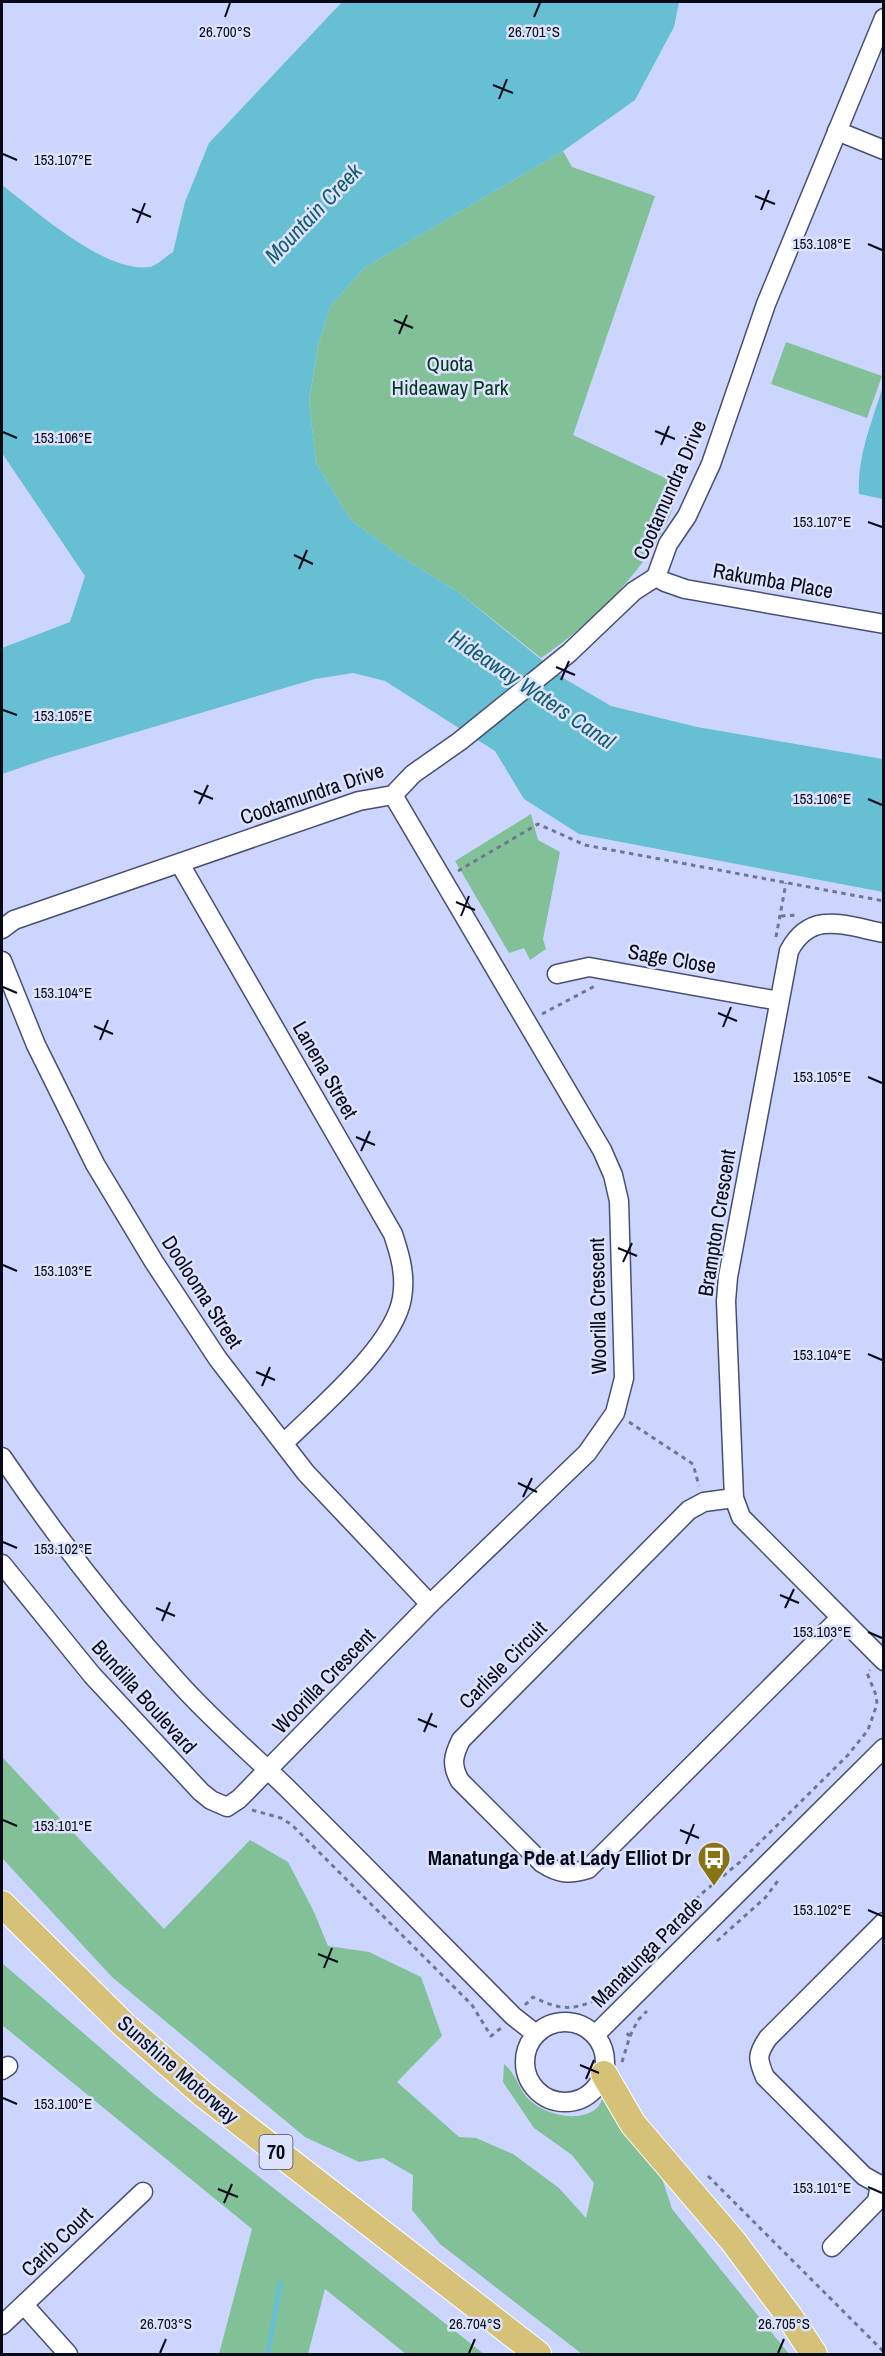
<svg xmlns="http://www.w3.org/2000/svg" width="885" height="2356" viewBox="0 0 885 2356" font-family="'Archivo Narrow',sans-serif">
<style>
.green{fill:#82c198}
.water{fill:#67bfd4}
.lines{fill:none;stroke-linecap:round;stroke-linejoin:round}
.stream{stroke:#67bfd4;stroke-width:5}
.minor-casing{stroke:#484f71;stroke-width:21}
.highway-casing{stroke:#fff;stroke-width:28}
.path{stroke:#707793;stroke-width:3;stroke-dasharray:4.5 4.5;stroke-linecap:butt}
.minor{stroke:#fff;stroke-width:18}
.highway{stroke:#d5c178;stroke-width:26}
.ticks{fill:none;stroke:#080a18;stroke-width:2}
.labels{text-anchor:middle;stroke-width:5;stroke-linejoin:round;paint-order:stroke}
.shield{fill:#dde3fc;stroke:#484b5c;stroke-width:1.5}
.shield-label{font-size:20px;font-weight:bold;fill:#080a18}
.park-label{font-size:21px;fill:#05391e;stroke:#dde3fc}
.street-label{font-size:21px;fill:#080a18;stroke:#dde3fc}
.poi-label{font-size:21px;font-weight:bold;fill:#080a18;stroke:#dde3fc;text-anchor:end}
.water-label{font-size:22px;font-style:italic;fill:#135d6c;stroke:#dde3fc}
.ticks-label{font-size:15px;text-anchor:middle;fill:#080a18;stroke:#dde3fc;stroke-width:5;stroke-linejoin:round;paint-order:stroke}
</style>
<rect width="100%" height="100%" fill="#cbd5fe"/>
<!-- green -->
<g class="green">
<path d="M563 151 572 167 655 196 573 435 680 485C676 496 673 509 668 520 642 575 591 624 541 658L457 591 398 555 351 520 316 463 309 401 318 346 330 307 364 268Z"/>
<path d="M786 342 882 376 867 418 771 384Z"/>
<path d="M531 814 538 840 560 852 543 939 546 949 530 960 524 948 509 953 455 861Z"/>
<path d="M2 1757 164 1929 250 1840 288 1862 314 1912 328 1946 369 1952 421 1977 442 2036 397 2082 459 2137 476 2138 513 2154 559 2188 586 2218 594 2183 572 2155 534 2128 503 2082 504 2064C515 2073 517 2084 525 2095 538 2113 578 2125 597 2108 601 2104 603 2096 606 2091L660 2172 672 2209 789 2354H582L440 2244 412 2210 413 2175 383 2158 359 2162 305 2137 112 1977 2 1858Z"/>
<path d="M2 1963 154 2094 484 2354H406L325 2289 308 2354H219L252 2229 2 2025Z"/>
</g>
<!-- water -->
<g class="water">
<path d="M342 2H679L674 27 635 100 563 151 364 268 330 307 318 346 309 401 316 463 351 520 398 555 457 591 565 679 611 706 697 727 883 759V892L579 834 524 799 495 751 385 681 353 673 315 679 49 758 2 774V648L70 622 85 576 2 453V185C36 211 105 273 149 267 157 266 166 256 173 252L185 202 209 143Z"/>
<path d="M883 386 884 499H883L859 494C857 456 872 422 883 386Z"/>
</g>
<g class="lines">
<!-- stream -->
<path class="stream" d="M268 2354 280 2284"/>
<!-- minor casing -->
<g class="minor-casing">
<g id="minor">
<path d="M837 131 884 150"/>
<path d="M656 577 665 582 685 589 884 624"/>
<path d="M180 864 393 1234C400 1255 406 1275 402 1298 394 1346 319 1408 284 1443"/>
<path d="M2 929 14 920 359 801 393 795 413 774 460 741 569 653 634 591 656 577 668 544 687 516 711 464 766 304 884 18"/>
<path d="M884 933C846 926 811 909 789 951L728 1277 726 1301 734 1498 741 1517 884 1661"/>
<path d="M2 961 36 1045 95 1164 154 1262 218 1359 306 1473 430 1604"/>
<path d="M557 974 589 967 779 1001"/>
<path d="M2 1457C55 1535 114 1612 178 1682 213 1721 252 1754 289 1790 364 1865 439 1941 513 2016L536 2034"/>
<path d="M734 1498 704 1502 689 1510 461 1740C453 1756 451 1765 460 1781L542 1863C559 1874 569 1875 588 1869L840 1618"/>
<path d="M2 1564 92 1675 201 1792 211 1800 227 1807 239 1799 430 1604 587 1453 615 1413 624 1378 619 1201 613 1175 602 1150 393 795"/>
<path d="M884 1922 768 2038C757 2054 757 2059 765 2077L864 2176 880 2185 884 2184"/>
<circle cx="565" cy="2062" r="40"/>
<path d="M595 2035 884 1748"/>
<path d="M2 2070 8 2066"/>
<path d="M832 2247 877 2201 880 2185"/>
<path d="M24 2305 68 2354"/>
<path d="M2 2325 143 2192"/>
</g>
</g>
<!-- highway casing -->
<g class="highway-casing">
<g id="highway">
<path d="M2 1904 124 2025 203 2094 538 2354"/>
<path d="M604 2074 633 2124 733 2241 789 2316 814 2354"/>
</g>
</g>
<!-- path -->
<g class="path">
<path d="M458 871 538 824 585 845 884 901"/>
<path d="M781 916 797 915"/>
<path d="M776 937 786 883"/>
<path d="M542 1014 595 986"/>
<path d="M629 1422 693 1464 699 1486"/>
<path d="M252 1810 281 1818 292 1825 472 2005 491 2036 501 2028"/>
<path d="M717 1941 765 1898 780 1878"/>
<path d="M594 2001 647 1955 700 1895 740 1862 848 1755 868 1730 877 1704 876 1695 867 1673 870 1670"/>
<path d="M525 2005 533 1997C558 2009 569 2011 594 2001L600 2007"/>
<path d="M630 2036 638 2020 647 2011"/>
<path d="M622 2062 630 2036 624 2031"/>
<path d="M708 2176 884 2352"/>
</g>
<!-- minor -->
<use href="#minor" class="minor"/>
<!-- highway -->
<use href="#highway" class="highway"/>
</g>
<!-- ticks -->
<path class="ticks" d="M225 17 230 3M534 17 540 3M493 85 513 93M499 99 507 79M3 154 17 160M755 196 775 204M132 209 151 217M761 210 769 190M137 223 145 203M868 244 882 250M394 320 413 328M399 334 407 315M655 431 675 439M3 432 17 438M661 445 669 426M868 522 882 527M294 555 313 564M299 569 307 550M556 667 575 675M561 680 569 661M3 710 17 715M194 791 213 799M868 799 882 805M199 804 208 785M456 902 475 910M461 916 469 896M3 987 17 993M718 1013 737 1021M94 1026 113 1034M723 1027 731 1007M100 1040 108 1020M868 1077 882 1083M356 1137 375 1145M361 1151 370 1131M618 1248 637 1256M623 1262 632 1243M3 1265 17 1271M868 1354 882 1360M256 1372 275 1380M262 1386 270 1367M518 1483 537 1492M523 1497 532 1478M3 1542 17 1548M780 1595 799 1603M156 1608 175 1616M785 1608 794 1589M162 1621 170 1602M868 1632 882 1638M418 1719 437 1727M424 1732 432 1713M3 1820 17 1826M680 1830 699 1838M686 1844 694 1824M868 1910 882 1916M318 1954 338 1962M324 1968 332 1948M580 2065 599 2073M586 2079 594 2060M3 2098 17 2104M868 2187 882 2193M218 2189 238 2197M224 2203 232 2184M160 2353 166 2339M469 2353 475 2339M778 2353 784 2339"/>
<!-- icons -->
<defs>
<g id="bus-pin" transform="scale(1.725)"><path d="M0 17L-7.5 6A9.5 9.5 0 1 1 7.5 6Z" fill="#887315" stroke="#dde3fc"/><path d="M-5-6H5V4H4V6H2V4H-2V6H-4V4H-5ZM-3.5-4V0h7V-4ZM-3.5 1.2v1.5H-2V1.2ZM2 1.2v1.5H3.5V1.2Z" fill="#fff"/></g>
</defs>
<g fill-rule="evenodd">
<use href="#bus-pin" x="714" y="1858"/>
</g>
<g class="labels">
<!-- shield labels -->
<rect class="shield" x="259.5" y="2135" width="33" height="34" rx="4.5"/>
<g class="shield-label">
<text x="276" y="2159">70</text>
</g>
<!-- park labels -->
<g class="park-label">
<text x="450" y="371">Quota<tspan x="450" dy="24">Hideaway Park</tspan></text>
</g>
<!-- street labels -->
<g class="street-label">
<text transform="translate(670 490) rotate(-66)" y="7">Cootamundra Drive</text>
<text transform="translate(773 581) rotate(10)" y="7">Rakumba Place</text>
<text transform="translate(312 794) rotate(-19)" y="7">Cootamundra Drive</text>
<text transform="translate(672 959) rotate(10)" y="7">Sage Close</text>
<text transform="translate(325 1070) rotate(60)" y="7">Lanena Street</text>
<text transform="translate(717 1223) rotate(-81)" y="7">Brampton Crescent</text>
<text transform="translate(202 1292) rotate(57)" y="7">Doolooma Street</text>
<text transform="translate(598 1306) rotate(-91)" y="7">Woorilla Crescent</text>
<text transform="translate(503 1665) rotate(-45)" y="7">Carlisle Circuit</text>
<text transform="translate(324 1681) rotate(-46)" y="7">Woorilla Crescent</text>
<text transform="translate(144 1697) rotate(48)" y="7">Bundilla Boulevard</text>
<text transform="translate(647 1952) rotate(-45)" y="7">Manatunga Parade</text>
<text transform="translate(178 2070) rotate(41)" y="7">Sunshine Motorway</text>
<text transform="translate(57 2242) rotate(-44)" y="7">Carib Court</text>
</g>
<!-- poi labels -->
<g class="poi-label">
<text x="691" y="1865">Manatunga Pde at Lady Elliot Dr</text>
</g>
<!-- water labels -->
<g class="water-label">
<text transform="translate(313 213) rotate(-46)" y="8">Mountain Creek</text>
<text transform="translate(532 689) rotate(34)" y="8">Hideaway Waters Canal</text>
</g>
</g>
<g class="ticks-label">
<text x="225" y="37">26.700°S</text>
<text x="534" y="37">26.701°S</text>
<text x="63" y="165">153.107°E</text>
<text x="822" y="249">153.108°E</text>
<text x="63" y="443">153.106°E</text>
<text x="822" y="527">153.107°E</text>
<text x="63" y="721">153.105°E</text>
<text x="822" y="804">153.106°E</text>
<text x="63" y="998">153.104°E</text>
<text x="822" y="1082">153.105°E</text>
<text x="63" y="1276">153.103°E</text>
<text x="822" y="1360">153.104°E</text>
<text x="63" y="1554">153.102°E</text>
<text x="822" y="1637">153.103°E</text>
<text x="63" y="1831">153.101°E</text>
<text x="822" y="1915">153.102°E</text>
<text x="63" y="2109">153.100°E</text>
<text x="822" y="2193">153.101°E</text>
<text x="166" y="2329">26.703°S</text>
<text x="475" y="2329">26.704°S</text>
<text x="784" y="2329">26.705°S</text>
</g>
<!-- border -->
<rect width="885" height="2356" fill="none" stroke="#080a18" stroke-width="6"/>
</svg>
